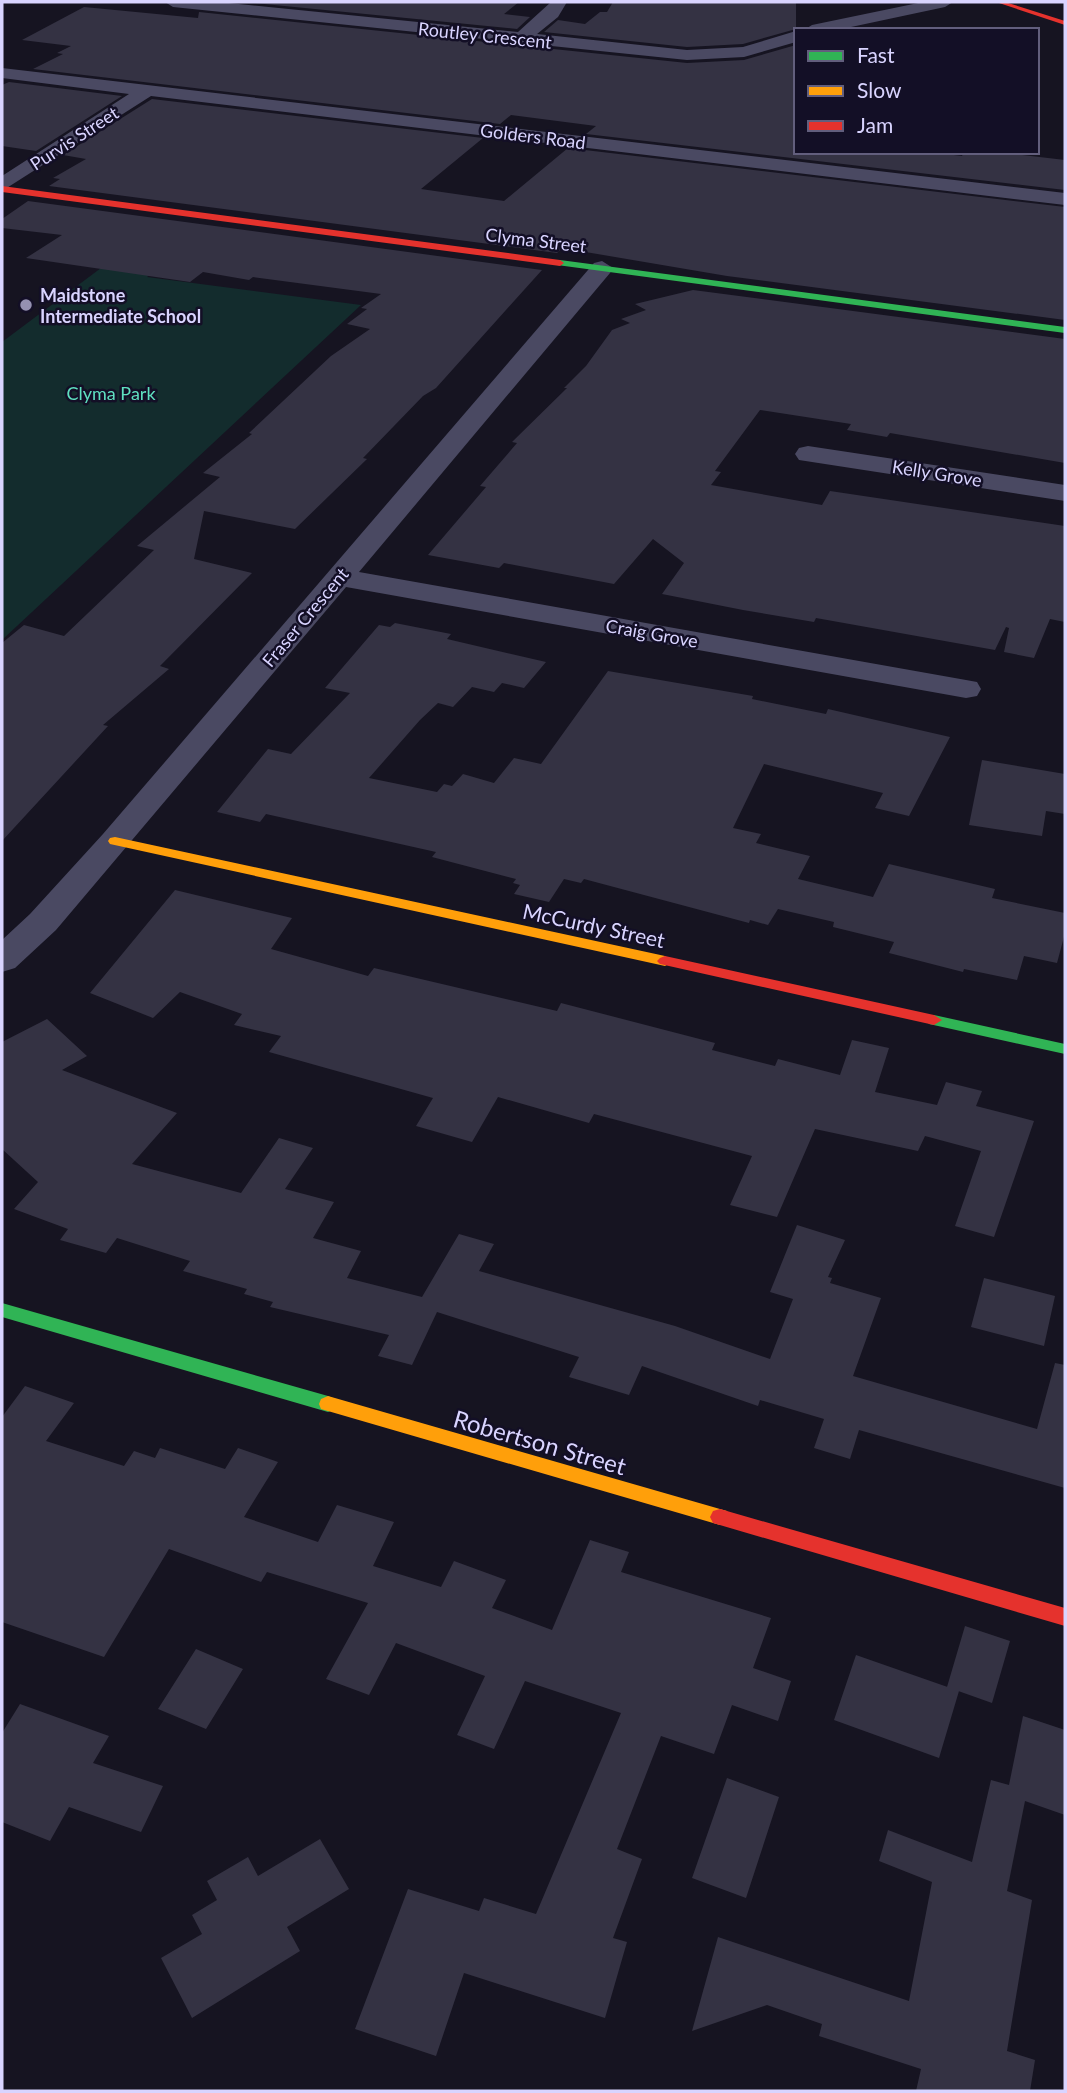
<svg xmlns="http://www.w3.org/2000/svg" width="1067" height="2093" viewBox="0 0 1067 2093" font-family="Lato,sans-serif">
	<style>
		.green { fill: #132c2d }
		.building { fill: #343243 }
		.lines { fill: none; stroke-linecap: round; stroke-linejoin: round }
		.street { fill: #4a4962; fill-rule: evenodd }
		.fast { fill: #30b455; fill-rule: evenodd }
		.slow { fill: #ff9f0a; fill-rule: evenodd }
		.jam { fill: #e5322d; fill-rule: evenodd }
		.poi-dot { fill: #9591b1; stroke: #130f26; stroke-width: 2.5 }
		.labels { text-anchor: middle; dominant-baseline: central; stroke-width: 5; stroke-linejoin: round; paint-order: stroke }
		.far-street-label { font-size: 18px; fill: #d9d4ff; stroke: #130f26 }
		.far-poi-label { font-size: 18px; font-weight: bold; fill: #d9d4ff; stroke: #130f26; text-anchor: start }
		.far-park-label { font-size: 18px; fill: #5fe0c0; stroke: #130f26 }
		.street-label { font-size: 21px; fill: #d9d4ff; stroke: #130f26 }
		.near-street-label { font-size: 24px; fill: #d9d4ff; stroke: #130f26 }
	</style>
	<rect width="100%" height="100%" fill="#161421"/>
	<path class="green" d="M206,227l-59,50 214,28 -359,335v-298l99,-74z"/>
	<path class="building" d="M243,2h276l-15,12 26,3 -13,12z
		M613,2h183v27l-53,15 -56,3 -143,-15 14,-12 27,4 15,-12h7z
		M84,7l114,11 1,-6 488,51 57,-3 52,-15v107h133l33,4 2,-4h33l68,8v30l-479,-56 10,-8 -85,-11 -11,9 -467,-55 30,-15 -6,-1 14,-7 -49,-6z
		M9,82l113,14 -86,55 -34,-5v-61z
		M152,99l331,39 -62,51 83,12 64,-53 497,59v113l-338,-44 -165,-28 -5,5 -508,-67 11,-7 -7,-1 33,-19 -23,-4z
		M28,201l514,69 -106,118 -13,8 -60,62 4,1 -72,70 -91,-18 -10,48 58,14 -92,93 9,3 -66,56 5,1 -106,115v-198l22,-18 40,11 90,-86 -17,-4 83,-69 -17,-4 49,-39 -3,-1 82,-77 39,-27 -23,-5 20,-15 -6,-1 20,-14 -128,-17 -4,3 -46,-8 -13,10 -164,-24 36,-23 -60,-7v-9z
		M693,290l372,49v124l-175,-30 -3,4 -40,-7 4,-6 -91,-14 -45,61 6,1 -10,13 111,20 8,-14 235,35v96l-15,-3 -16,39 -30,-6 5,-24 -3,-1 -11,23 -179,-32 -2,4 -71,-12 -81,-16 22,-31 -31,-24 -39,45 -110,-21 -5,5 -71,-13 58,-68 -6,-1 37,-43 -5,-1 55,-54h-3l22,-22 26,-36 18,-7 -9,-4 25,-9 -11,-6z
		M395,623l56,11 -4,5 99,23 -22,26 -22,-5 -8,9 -22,-5 -19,20 -15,-4 -18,17 -51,58 68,14 7,-8 8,2 11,-12 31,9 20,-25 27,6 67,-93 145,25 -1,3 74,15 2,-5 122,28 -41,79 -34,-8 8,-15 -119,-29 -31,64 28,6 -5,9 54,13 -12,23 75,18 16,-33 106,25 -3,9 73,15v20l-8,30 -33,-7 -7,24 -53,-11 -1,3 -74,-19 5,-11 -61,-15 1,-5 -56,-13 -10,16 -18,-5 -1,3 -165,-44 -3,4 -17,-4 -15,23 -35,-8 6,-9 -7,-2 3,-4 -84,-22 4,-5 -170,-38 -6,8 -43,-10 51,-63 23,5 59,-61 -25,-5 54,-63 11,2z
		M982,760l83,14v40l-19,-3 -4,25 -73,-11z
		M175,890l117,28 -21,31 97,27 6,-8 183,43 4,-8 154,40 -3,7 63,16 3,-7 62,16 12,-35 37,8 -14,44 62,13 9,-23 36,9 -6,15 58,15 -40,116 -39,-11 26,-75 -56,-15 -7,15 -103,-22 -38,88 -47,-12 22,-49 -158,-42 -5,9 -91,-26 -26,45 -56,-16 17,-28 -164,-46 12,-16 -47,-11 8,-11 -62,-22 -27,26 -63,-25z
		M47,1019l40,37 -25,14 115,43 -45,51 109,29 38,-55 34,10 -28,41 49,13 -21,36 48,13 -14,27 75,19 37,-63 35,10 -15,27 196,55 95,33 23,-60 -23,-7 27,-67 48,15 -17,37 4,1 -2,5 51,15 -28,78 184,53 18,-66 10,2v123l-206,-58 -9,29 -36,-11 10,-29 -64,-19 -2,6 -116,-40 -13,29 -60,-18 10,-20 -142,-45 -25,53 -34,-9 11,-21 -119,-28 3,-5 -29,-8 3,-5 -64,-18 7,-10 -73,-23 -11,15 -46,-13 8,-11 -54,-20 24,-27 -36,-33v-107z
		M984,1278l71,18 -11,50 -73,-19z
		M25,1386l49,17 -28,38 78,25 10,-15 21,7 5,-10 65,21 13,-21 40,14 -34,55 74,25 19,-37 57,17 -21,44 68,21 13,-26 52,19 -14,28 60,22 38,-90 39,12 -8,20 150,46 -18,50 38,13 -13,40 -46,-16 -18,49 -53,-18 -44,113 25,10 -29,79 14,4 -22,76 -141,-45 -28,83 -81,-27 53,-140 71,22 5,-13 52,16 85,-201 -96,-32 -31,68 -37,-14 28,-59 -89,-33 -27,52 -43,-16 42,-76 -101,-31 -6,10 -92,-33 -65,108 -102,-35v-205z
		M965,1626l45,15 -18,62 -45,-16z
		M196,1649l47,20 -37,60 -48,-20z
		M856,1655l103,36 -20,67 -105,-38z
		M20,1704l89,32 -16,27 70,23 -22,46 -72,-25 -19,34 -48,-19v-89z
		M1023,1716l42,14v85l-40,-14 -18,90 25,9 -25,151 28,9 -5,31h-114l5,-22 -102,-33 3,-12 -55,-19 -75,26 26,-94 191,64 23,-119 -53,-21 9,-31 84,32 19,-82 18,5z
		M727,1778l52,19 -33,101 -54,-20z
		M320,1839l29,50 -62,38 13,24 -108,67 -31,-60 41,-24 -10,-19 25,-15 -10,-19 41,-24 10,19z"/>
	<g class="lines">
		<path class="street" d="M165,2h54l299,30 33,-30h16l-9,15 -21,17 150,16 56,-3 53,-16v11l-52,15 -57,3 -514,-53z
			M923,2h30l-8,5 -108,23h-33l8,-5z
			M2,68l1063,125v12l-914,-109 -149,95v-15l127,-82 -127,-16z
			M602,261l11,7 -3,5 -251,299 607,108 11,2 4,7 -4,7 -11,2 -620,-111 -290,343 -41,38 -13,4v-32l28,-26 73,-80 491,-571z
			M808,446l257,39v16l-266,-41 -4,-6 4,-6z"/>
		<path class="fast" d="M560,260l505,67v6l-508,-68v-4z
			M934,1015l131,29v10l-136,-30 -3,-4z
			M2,1303l326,93 7,3 2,5 -2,5 -7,3 -326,-95z"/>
		<path class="slow" d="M115,837l550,119 8,5 -8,5 -555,-122 -2,-3 2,-3z
			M328,1396l392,113 7,2 3,6 -3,6 -7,2 -399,-116 -2,-5 2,-5z"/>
		<path class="jam" d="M996,2h9l60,19v4z
			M2,186l558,74 4,3 -4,3 -558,-74z
			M665,956l269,59 8,5 -8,5 -274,-61 -3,-3 3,-3z
			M720,1509l345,99v18l-352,-103 -3,-6 3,-6z"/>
	</g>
	<circle class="poi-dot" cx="26" cy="305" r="7"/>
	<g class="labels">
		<g class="far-street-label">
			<text transform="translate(485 35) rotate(6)">Routley Crescent</text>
			<text transform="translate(533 136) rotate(7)">Golders Road</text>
			<text transform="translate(74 138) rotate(-33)">Purvis Street</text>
			<text transform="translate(536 240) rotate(7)">Clyma Street</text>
			<text transform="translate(937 473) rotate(9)">Kelly Grove</text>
			<text transform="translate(305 617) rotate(-50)">Fraser Crescent</text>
			<text transform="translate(652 633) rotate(10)">Craig Grove</text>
		</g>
		<g class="far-poi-label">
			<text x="40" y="295">Maidstone<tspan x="40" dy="21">Intermediate School</tspan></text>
		</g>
		<g class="far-park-label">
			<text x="111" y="393">Clyma Park</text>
		</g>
		<g class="street-label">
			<text transform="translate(594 925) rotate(12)">McCurdy Street</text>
		</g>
		<g class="near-street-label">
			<text transform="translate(540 1442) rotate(16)">Robertson Street</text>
		</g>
	</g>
	<rect width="1067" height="2093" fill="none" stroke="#d9d4ff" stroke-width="7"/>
	<rect x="794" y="28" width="245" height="126" fill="#130f26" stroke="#625e7d" stroke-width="2"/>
	<rect x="808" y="51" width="35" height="10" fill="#30b455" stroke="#625e7d" stroke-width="2"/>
	<text x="857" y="63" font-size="21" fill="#d9d4ff">Fast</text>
	<rect x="808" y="86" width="35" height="10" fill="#ff9f0a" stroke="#625e7d" stroke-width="2"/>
	<text x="857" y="98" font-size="21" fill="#d9d4ff">Slow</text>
	<rect x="808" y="121" width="35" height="10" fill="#e5322d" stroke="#625e7d" stroke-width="2"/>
	<text x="857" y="133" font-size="21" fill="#d9d4ff">Jam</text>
</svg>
